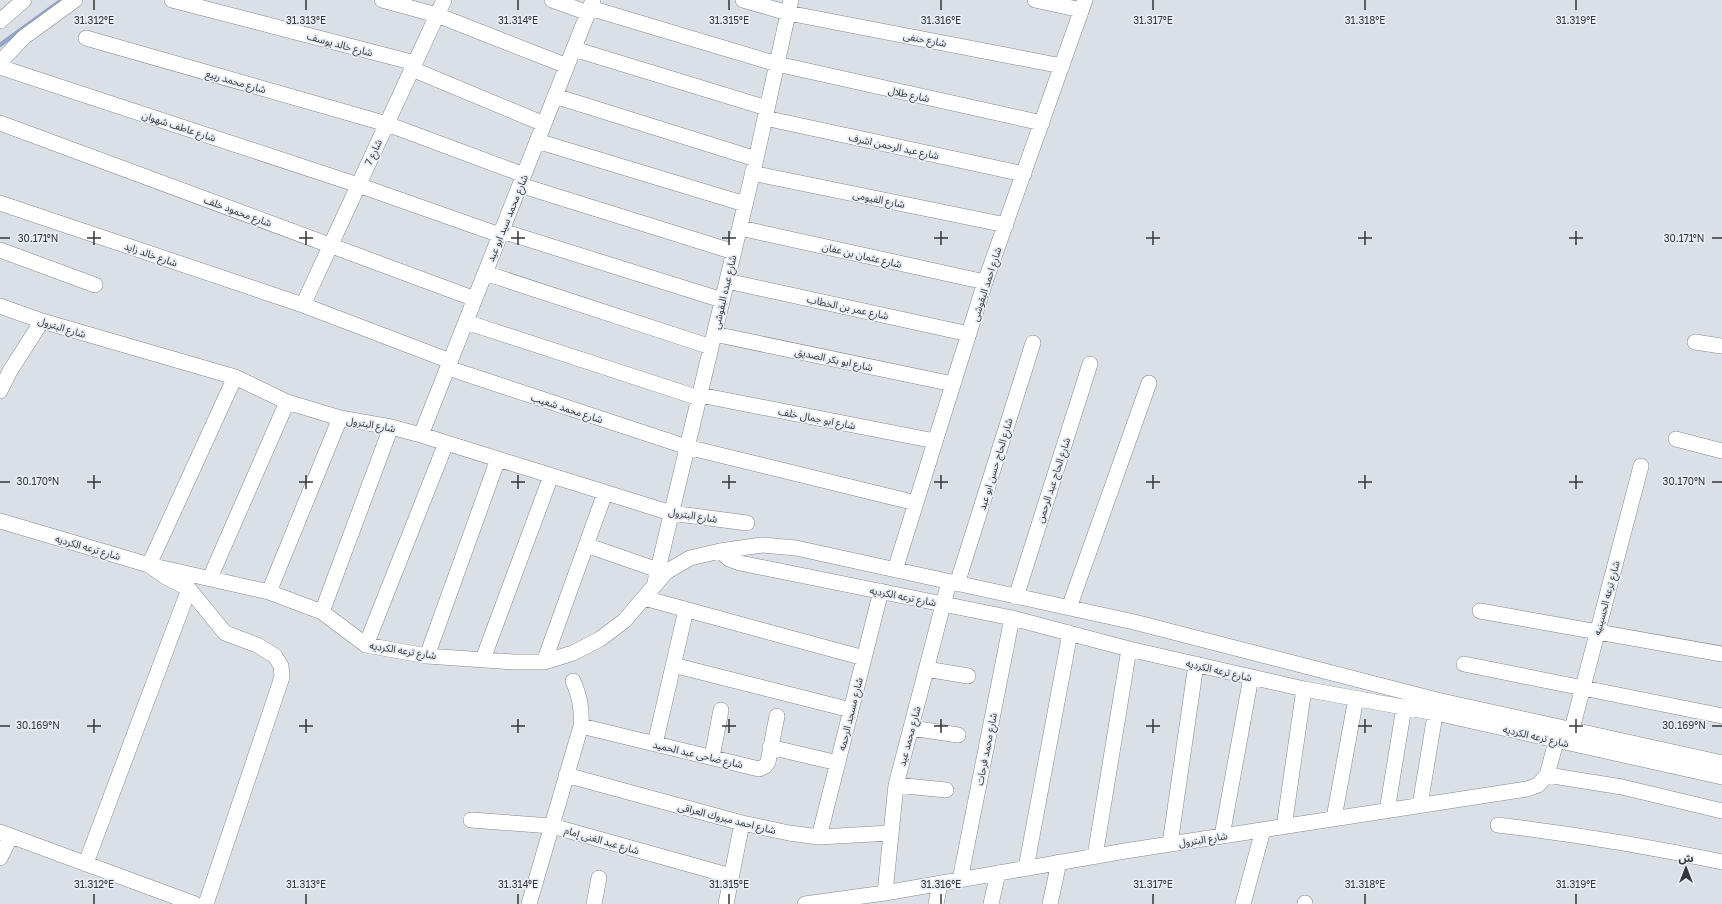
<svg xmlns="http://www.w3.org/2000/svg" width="1722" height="904" viewBox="0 0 1722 904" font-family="'Golos Text','Noto Sans Arabic',sans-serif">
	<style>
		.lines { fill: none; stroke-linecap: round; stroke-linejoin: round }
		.stream { stroke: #91a6c6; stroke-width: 4.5 }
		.minor-casing { stroke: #83888e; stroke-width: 16 }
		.minor { stroke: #fff; stroke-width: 15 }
		.ticks { fill: none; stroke: #343639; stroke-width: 1.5 }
		.labels { text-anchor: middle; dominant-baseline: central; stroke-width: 3.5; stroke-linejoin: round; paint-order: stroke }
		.street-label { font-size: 10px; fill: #343639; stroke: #e8edf3 }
		.ticks-label { font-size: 10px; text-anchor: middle; fill: #343639; stroke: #e8edf3; stroke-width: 3.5; stroke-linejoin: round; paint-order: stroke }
	</style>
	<rect width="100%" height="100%" fill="#dbe0e6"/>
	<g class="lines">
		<path class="stream" d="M0,45l62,-45"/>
		<defs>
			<path id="minor" d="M172,0l243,63
				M382,0l55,15 130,51
				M552,0l36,13
				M743,0l45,13 274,53
				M1035,0l46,10
				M590,8l187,56 265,59
				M0,21l24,-21
				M86,38l301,86 137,51
				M574,49l193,59
				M0,62l24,-25 51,-37
				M0,67l358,118 142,50
				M412,69l132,55
				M555,96l201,63
				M765,118l259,56
				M0,123l475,176
				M537,141l208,63
				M752,173l254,52
				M520,185l214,67
				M0,203l303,102 147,56
				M740,228l245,54
				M502,231l220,69
				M0,250l95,35
				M485,273l226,74
				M727,281l242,53
				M303,305l141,-305
				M0,306l42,15 193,56 52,25 53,16 51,9 30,8 250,78 76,10
				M466,322l233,76
				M714,334l239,50
				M1695,342l27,4
				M448,368l239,79 229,56
				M0,391l10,-20 32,-50
				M700,395l235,46
				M421,435l172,-435
				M1676,439l46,12
				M0,521l149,44 120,27 53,20 44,33 61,11 87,6h30l29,-9 27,-14 24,-18 42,-49 24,-14 30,-7 42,-6 34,3 338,74 303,78 285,63
				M586,545l72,25
				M720,551l9,8 11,4 272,55 117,31 175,40 132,24 286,64
				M895,570l90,-288 100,-282
				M210,578l77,-176
				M655,582l101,-423 35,-159
				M957,584l76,-241
				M269,592l71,-174
				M1016,597l74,-233
				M644,598l220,60
				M1069,608l80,-225
				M1480,611l242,43
				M322,612l69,-185
				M366,645l80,-202
				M427,656l71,-197
				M483,659l68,-183
				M544,662l61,-169
				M1464,664l258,52
				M673,665l178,45
				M926,669l42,7
				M581,726l178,43 6,-3 3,-4 9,-46
				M911,728l47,7
				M1572,729l69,-263
				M655,744l31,-134
				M770,747l68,16
				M712,757l9,-47
				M566,775l176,48 47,10 30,4 72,-4
				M1547,775l75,12 100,24
				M896,785l50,5
				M1420,805l17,-102
				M1387,811l17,-104
				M1334,818l22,-120
				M471,820l81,6 179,50
				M1498,825c75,9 149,21 224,37
				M1284,827l20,-138
				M0,832l195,72
				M1222,836l29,-159
				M819,837l62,-246
				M1170,844l26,-180
				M1095,856l34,-207
				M0,858l11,-22
				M86,863l103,-274
				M1026,868l44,-235
				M960,880l52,-262
				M885,893l11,-108 53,-203
				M206,904l76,-227 -1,-11 -6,-10 -18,-11 -32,-12 -36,-44 -23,-12 -17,-12 86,-188
				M529,904l52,-178c1,-17 -1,-29 -8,-45
				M594,904l5,-26
				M726,904l16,-81
				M805,904l80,-11 240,-42 402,-62 11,-4 9,-10 12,-44
				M936,904l4,-21
				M991,904l7,-31
				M1050,904l9,-42
				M1243,904l20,-74
				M1305,904v-1"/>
		</defs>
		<use href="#minor" class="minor-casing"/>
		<use href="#minor" class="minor"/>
	</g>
	<path class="ticks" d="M94,0v10M306,0v10M518,0v10M729,0v10M941,0v10M1153,0v10M1365,0v10M1576,0v10M94,231v14M306,231v14M518,231v14M729,231v14M941,231v14M1153,231v14M1365,231v14M1576,231v14M0,238h10M87,238h14M299,238h14M511,238h14M722,238h14M934,238h14M1146,238h14M1358,238h14M1569,238h14M1712,238h10M94,475v14M306,475v14M518,475v14M729,475v14M941,475v14M1153,475v14M1365,475v14M1576,475v14M0,482h10M87,482h14M299,482h14M511,482h14M722,482h14M934,482h14M1146,482h14M1358,482h14M1569,482h14M1712,482h10M94,719v14M306,719v14M518,719v14M729,719v14M941,719v14M1153,719v14M1365,719v14M1576,719v14M0,726h10M87,726h14M299,726h14M511,726h14M722,726h14M934,726h14M1146,726h14M1358,726h14M1569,726h14M1712,726h10M94,894v10M306,894v10M518,894v10M729,894v10M941,894v10M1153,894v10M1365,894v10M1576,894v10"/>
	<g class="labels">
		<g class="street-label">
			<text transform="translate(925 39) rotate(11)">شارع حنفى</text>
			<text transform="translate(340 44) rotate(15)">شارع خالد يوسف</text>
			<text transform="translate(236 81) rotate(16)">شارع محمد ربيع</text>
			<text transform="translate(909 94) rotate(12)">شارع طلال</text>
			<text transform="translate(179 126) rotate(18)">شارع عاطف شهوان</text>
			<text transform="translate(894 146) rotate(12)">شارع عبد الرحمن اشرف</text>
			<text transform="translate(373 152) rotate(-65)">شارع 7</text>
			<text transform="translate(879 199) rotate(11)">شارع الفيومى</text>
			<text transform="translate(238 211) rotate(20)">شارع محمود خلف</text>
			<text transform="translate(507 218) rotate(-68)">شارع محمد سيد ابو عيد</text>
			<text transform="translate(151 254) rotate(19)">شارع خالد زايد</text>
			<text transform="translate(862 255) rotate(13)">شارع عثمان بن عفان</text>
			<text transform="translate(986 284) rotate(-72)">شارع احمد البقوشى</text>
			<text transform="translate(724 292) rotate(-77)">شارع عبده البقوشى</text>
			<text transform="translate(848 307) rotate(12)">شارع عمر بن الخطاب</text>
			<text transform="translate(62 327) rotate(17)">شارع البترول</text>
			<text transform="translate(834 359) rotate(12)">شارع ابو بكر الصديق</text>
			<text transform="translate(567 408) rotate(18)">شارع محمد شعيب</text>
			<text transform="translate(817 418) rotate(11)">شارع ابو جمال خلف</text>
			<text transform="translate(371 424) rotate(10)">شارع البترول</text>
			<text transform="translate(995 464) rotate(-73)">شارع الحاج حسن ابو عبد</text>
			<text transform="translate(1053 480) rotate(-72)">شارع الحاج عبد الرحمن</text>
			<text transform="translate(693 515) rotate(9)">شارع البترول</text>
			<text transform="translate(88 547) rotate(16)">شارع ترعه الكرديه</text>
			<text transform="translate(903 596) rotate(11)">شارع ترعه الكرديه</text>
			<text transform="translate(1606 598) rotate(-75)">شارع ترعه الحسينيه</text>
			<text transform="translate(403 650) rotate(9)">شارع ترعه الكرديه</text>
			<text transform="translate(1219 670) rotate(13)">شارع ترعه الكرديه</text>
			<text transform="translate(850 714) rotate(-76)">شارع مسجد الرحمه</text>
			<text transform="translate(909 736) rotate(-75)">شارع محمد عيد</text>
			<text transform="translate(1536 736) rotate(13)">شارع ترعه الكرديه</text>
			<text transform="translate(986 749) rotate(-79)">شارع محمد فرحات</text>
			<text transform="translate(698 754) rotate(13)">شارع ضاحى عبد الحميد</text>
			<text transform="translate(727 818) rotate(14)">شارع احمد مبروك العراقى</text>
			<text transform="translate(1203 839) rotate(-9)">شارع البترول</text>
			<text transform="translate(602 840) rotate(16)">شارع عبد الغنى إمام</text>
		</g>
	</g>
	<g class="ticks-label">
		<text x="94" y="24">31.312°E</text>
		<text x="306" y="24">31.313°E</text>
		<text x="518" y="24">31.314°E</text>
		<text x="729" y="24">31.315°E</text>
		<text x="941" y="24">31.316°E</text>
		<text x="1153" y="24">31.317°E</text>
		<text x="1365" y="24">31.318°E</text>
		<text x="1576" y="24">31.319°E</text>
		<text x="38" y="242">30.171°N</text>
		<text x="1684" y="242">30.171°N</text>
		<text x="38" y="485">30.170°N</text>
		<text x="1684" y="485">30.170°N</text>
		<text x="38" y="729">30.169°N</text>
		<text x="1684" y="729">30.169°N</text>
		<text x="94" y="888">31.312°E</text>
		<text x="306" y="888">31.313°E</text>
		<text x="518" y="888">31.314°E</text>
		<text x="729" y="888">31.315°E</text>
		<text x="941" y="888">31.316°E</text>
		<text x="1153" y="888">31.317°E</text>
		<text x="1365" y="888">31.318°E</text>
		<text x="1576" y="888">31.319°E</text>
	</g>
	<g transform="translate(1686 868)" stroke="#e8edf3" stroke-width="3" paint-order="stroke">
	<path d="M0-3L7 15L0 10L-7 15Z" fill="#343639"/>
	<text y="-6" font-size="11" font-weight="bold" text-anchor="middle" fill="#343639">ش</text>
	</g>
</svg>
